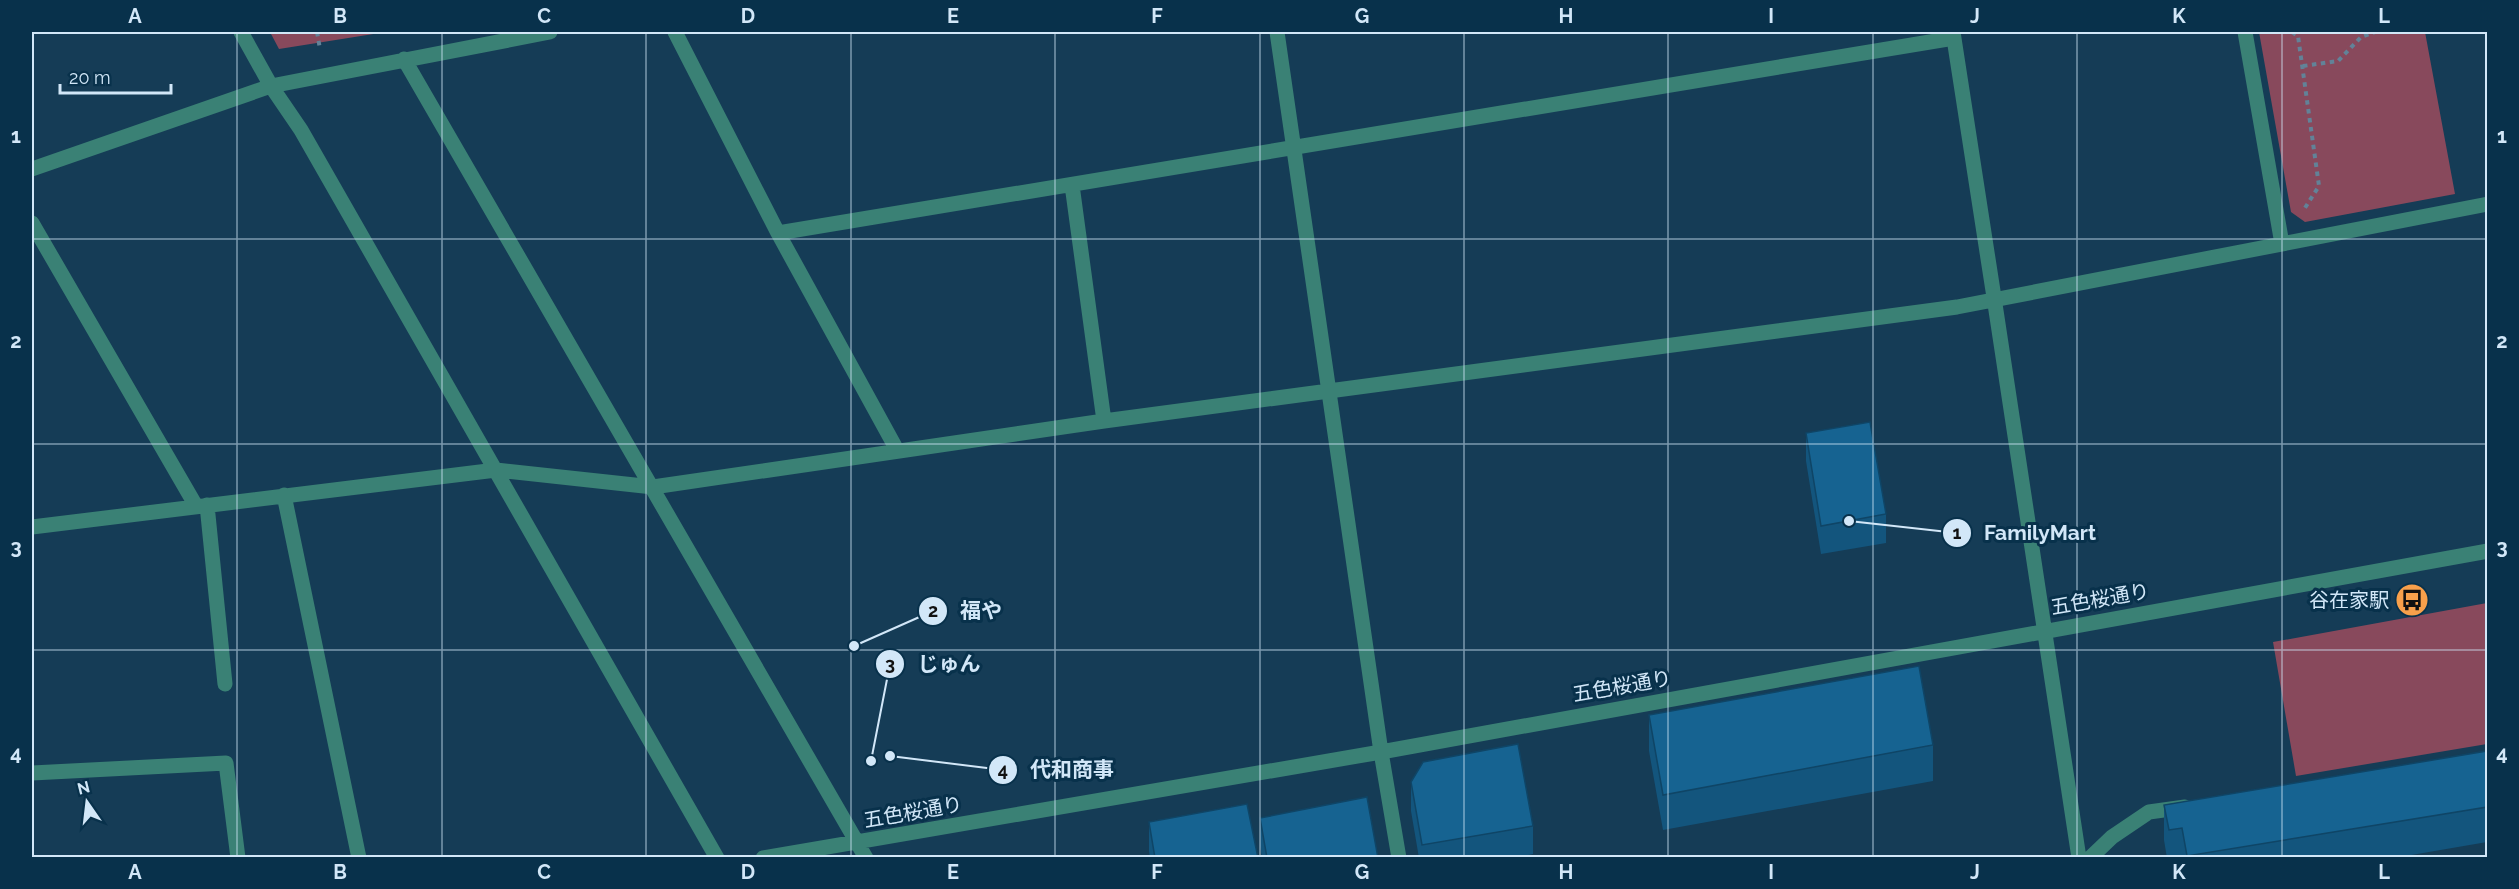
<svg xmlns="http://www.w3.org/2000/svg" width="2519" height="889" viewBox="0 0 2519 889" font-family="Raleway,'Noto Sans JP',sans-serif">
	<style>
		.green { fill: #88495c }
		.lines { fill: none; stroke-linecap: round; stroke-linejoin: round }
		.path { stroke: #628298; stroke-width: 4; stroke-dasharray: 4.5 4.5; stroke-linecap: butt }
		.minor { stroke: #3a8175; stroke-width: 15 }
		.wall { fill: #13557d }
		.building { fill: #166391; stroke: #0f4566; stroke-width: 1.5 }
		.grid { fill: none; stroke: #d2e7f8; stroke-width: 1.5; stroke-opacity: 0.55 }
		.labels { text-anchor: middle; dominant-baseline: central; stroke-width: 6; stroke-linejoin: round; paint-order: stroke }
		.street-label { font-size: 20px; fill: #d2e7f8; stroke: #08314b }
		.poi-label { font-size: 20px; fill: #d2e7f8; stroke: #08314b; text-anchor: end }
		.leader { fill: none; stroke: #d2e7f8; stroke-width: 2 }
		.callout-dot { fill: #d2e7f8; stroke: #08314b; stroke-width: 2 }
		.mark-label { font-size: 18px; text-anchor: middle; font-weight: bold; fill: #111 }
		.callout-label { font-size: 21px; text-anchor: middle; font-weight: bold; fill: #d2e7f8; stroke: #08314b; stroke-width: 6; stroke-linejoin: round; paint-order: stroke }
		.neatline { fill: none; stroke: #d2e7f8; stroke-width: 2 }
		.grid-label { font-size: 20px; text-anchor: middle; font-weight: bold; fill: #d2e7f8 }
	</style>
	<rect width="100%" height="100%" fill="#153c56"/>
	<path class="green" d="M270,32h116l-107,17z
		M2259,32h166l30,162 -150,28 -14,-10z
		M2487,603v141l-191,32 -23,-134z"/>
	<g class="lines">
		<path class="path" d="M317,32l3,17
			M2292,32l6,4 21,150 -16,25
			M2303,66l35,-5 23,-24 14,-5"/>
		<path class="minor" d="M241,32l30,54 30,44 416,728
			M675,32l103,201 119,217
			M1277,32l104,720 18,106
			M1953,32c44,275 82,550 126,826
			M2245,32l37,212
			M404,59l462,799
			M32,169l239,-83 279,-54
			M1072,185l32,236
			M32,223l164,283
			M778,233l1176,-195
			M284,495l75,363
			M207,505l18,179
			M32,527l464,-57 157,17 451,-66 853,-114 531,-103
			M32,773l194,-10 12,95
			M763,858l618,-106 1107,-201
			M2090,858l22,-21 37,-25 36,-5"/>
	</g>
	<path class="wall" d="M1806,433l80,81v29l-65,11 -15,-93z
		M1649,715l284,30v36l-270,49 -14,-79z
		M2487,751v91l-93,16h-227l-3,-18v-35z
		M1411,782l122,44v28l-17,4h-97l-8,-47z
		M1260,818l118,40h-116l-2,-12z
		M1149,822l109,36h-108l-1,-7z"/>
	<path class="building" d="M1870,422l16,92 -65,12 -15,-93z
		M1919,666l14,79 -270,50 -14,-80z
		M1518,744l15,82 -111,19 -11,-63 12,-20z
		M2487,751v56l-300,49 -5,-28 -13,2 -5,-25z
		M1367,797l11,61h-111l-7,-40z
		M1247,804l11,54h-103l-6,-36z"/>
	<path class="grid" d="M237,32v826M442,32v826M646,32v826M851,32v826M1055,32v826M1260,32v826M1464,32v826M1668,32v826M1873,32v826M2077,32v826M2282,32v826M32,239h2456M32,444h2456M32,650h2456"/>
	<defs>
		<symbol id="bus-disc" viewBox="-11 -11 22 22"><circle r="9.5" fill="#f8a04b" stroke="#08314b"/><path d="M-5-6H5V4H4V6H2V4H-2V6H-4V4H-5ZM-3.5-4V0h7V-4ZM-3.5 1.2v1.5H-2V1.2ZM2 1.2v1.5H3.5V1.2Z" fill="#111"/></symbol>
	</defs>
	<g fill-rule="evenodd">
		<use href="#bus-disc" x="2393" y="581" width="38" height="38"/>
	</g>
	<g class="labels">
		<g class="street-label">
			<text transform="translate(2100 599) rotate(-10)">五色桜通り</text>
			<text transform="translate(1622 686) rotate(-10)">五色桜通り</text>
			<text transform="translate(913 812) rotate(-10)">五色桜通り</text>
		</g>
		<g class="poi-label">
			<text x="2389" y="600">谷在家駅</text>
		</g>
	</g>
	<path class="leader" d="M1849 521L1957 533M854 646L933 611M871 761L890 664M890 756L1003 770"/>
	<g class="callout-dot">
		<circle cx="1849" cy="521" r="6"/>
		<circle cx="854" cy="646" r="6"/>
		<circle cx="871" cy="761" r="6"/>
		<circle cx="890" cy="756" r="6"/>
		<circle cx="1957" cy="533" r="15"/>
		<circle cx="933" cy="611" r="15"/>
		<circle cx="890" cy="664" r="15"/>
		<circle cx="1003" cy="770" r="15"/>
	</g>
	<g class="mark-label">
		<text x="1957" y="539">1</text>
		<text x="933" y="617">2</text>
		<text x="890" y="670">3</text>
		<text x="1003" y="776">4</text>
	</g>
	<g class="callout-label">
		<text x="2040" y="540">FamilyMart</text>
		<text x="981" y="618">福や</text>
		<text x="949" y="671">じゅん</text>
		<text x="1072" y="777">代和商事</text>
	</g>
	<rect width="2519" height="889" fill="none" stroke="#08314b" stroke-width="66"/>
	<g transform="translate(87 802) rotate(346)" stroke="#08314b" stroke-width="4.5" paint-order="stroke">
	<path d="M0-4.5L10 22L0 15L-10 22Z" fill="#d2e7f8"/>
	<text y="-9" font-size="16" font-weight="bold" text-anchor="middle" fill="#d2e7f8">N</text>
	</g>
	<path d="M60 84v9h111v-9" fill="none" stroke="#d2e7f8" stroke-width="3"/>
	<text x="69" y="84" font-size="18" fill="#d2e7f8" stroke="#08314b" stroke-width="4.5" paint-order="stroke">20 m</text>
	<rect x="33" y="33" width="2453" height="823" class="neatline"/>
	<g class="grid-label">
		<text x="135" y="23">A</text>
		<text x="340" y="23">B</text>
		<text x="544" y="23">C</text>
		<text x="748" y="23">D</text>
		<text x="953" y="23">E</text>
		<text x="1157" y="23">F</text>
		<text x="1362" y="23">G</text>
		<text x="1566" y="23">H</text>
		<text x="1771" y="23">I</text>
		<text x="1975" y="23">J</text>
		<text x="2179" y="23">K</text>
		<text x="2384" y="23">L</text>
		<text x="16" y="143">1</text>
		<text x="2502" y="143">1</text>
		<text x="16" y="348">2</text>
		<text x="2502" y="348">2</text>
		<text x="16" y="554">3</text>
		<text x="2502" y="554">3</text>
		<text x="16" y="760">4</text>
		<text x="2502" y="760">4</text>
		<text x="135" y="879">A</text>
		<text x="340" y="879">B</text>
		<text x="544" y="879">C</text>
		<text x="748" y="879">D</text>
		<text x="953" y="879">E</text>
		<text x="1157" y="879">F</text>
		<text x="1362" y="879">G</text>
		<text x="1566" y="879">H</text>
		<text x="1771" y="879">I</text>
		<text x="1975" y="879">J</text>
		<text x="2179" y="879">K</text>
		<text x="2384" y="879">L</text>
	</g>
</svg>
